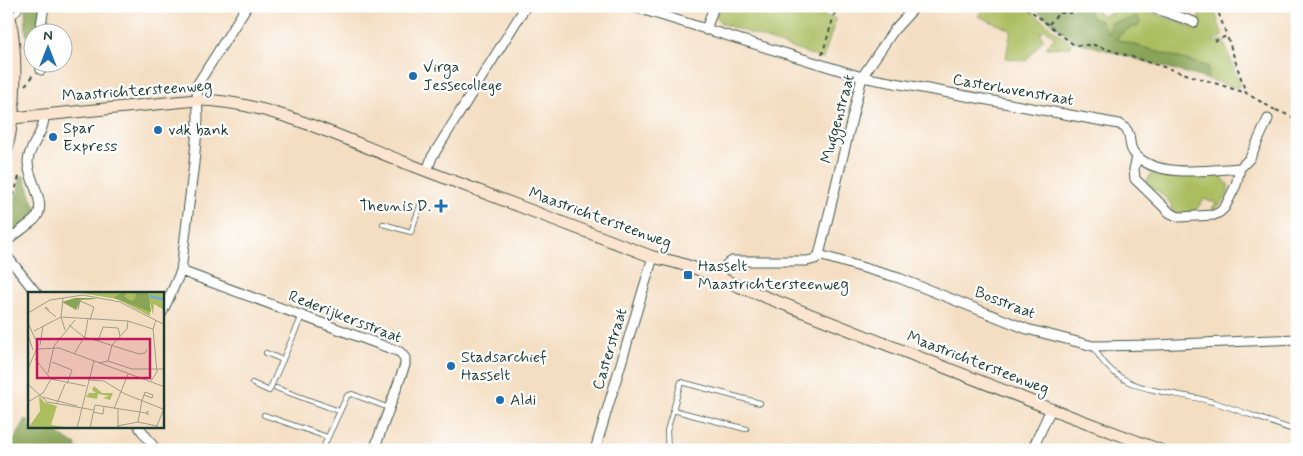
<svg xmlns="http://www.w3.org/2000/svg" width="1303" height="456" viewBox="0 0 1303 456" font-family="Mynerve,sans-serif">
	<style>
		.green { fill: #acbd60; stroke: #667d4a }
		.forest { fill: #89a456; stroke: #547045 }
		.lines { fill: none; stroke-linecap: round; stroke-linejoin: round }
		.lane-casing { stroke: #3f5549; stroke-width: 6 }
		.street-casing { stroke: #3f5549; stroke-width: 11 }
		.secondary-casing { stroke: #3f5549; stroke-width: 13 }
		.path { stroke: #3f5549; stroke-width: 2; stroke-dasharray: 4 4; stroke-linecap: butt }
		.lane { stroke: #fff; stroke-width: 4.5 }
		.street { stroke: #fff; stroke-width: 9 }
		.secondary { stroke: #fce5d0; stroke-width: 11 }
		.poi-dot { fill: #1f6fb2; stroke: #fff; stroke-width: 2 }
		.labels { text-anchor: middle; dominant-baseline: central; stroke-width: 4.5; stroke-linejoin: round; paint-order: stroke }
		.poi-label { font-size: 16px; fill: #1f3d34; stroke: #fff; text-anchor: start }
		.street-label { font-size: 16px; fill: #1f3d34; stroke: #fff }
		.inset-river { fill: none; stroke: #6bacdf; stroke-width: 2.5 }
		.inset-road { fill: none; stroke: #9f9e89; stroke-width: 1 }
		.view { fill: #c2185b; fill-opacity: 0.15; stroke: #c2185b; stroke-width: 2.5 }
		.inset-edge { fill: none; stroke: #1f3d34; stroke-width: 2.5 }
	</style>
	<rect width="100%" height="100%" fill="#fff"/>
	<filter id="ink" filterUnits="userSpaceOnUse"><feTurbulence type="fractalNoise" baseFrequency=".02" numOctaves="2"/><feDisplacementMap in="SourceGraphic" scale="10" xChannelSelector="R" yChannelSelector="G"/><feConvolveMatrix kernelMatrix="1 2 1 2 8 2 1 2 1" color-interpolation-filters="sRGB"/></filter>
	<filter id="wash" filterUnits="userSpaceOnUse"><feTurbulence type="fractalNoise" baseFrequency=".0096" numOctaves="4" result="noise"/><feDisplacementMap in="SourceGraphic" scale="20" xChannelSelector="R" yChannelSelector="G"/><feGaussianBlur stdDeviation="1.12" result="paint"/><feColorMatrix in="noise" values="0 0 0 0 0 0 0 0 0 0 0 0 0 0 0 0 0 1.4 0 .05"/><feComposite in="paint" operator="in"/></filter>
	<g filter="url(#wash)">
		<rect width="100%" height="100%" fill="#f4dec2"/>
		<path class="green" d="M719,6h103l-2,8 16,5 -13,40 -102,-36 -5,-6z
			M990,6h34l47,37v4l-25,1 9,-11 -11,-8 -4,5 4,4 -18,23 -20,-3 5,-28 -33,-14 6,-8 2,2z
			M1082,6h11l8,10 11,-3 4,-7h19l59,22 10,-22h9l10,30 -10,4 1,2 9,-2 17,44 -3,4 -30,-9 2,-12 -95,-28 12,-9 12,-4 -9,-7 -19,4 -1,12 -16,-16 -5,-9z
			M1147,166l20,8 53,1 8,9c2,11 -5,20 -15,26l-1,-2 5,-6h-6l-7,-3 -11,15 -12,1 -11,-6 2,-4 -16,-16 -3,3 -8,-8 6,-10 -6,-6z"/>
		<path class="forest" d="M25,6h17l-6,26h-4v7l-6,-4z
			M1031,6h34l7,3c11,-6 16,0 21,10l7,1 9,14 1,-11 19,-4 4,-3 5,1 2,5 -2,4 -12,4 -11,9 94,28 -2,12 -133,-38z
			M21,176h3l11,30v7l-23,22 -6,-2v-19l12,-23z
			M26,419l3,2v6h31l-4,6 20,12 -1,2 5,3h-72z"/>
	</g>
	<g filter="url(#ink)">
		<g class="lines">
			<defs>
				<path id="lane" d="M13,17l6,-7v-4
					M383,224l28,8 10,-29
					M1094,347c24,49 74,42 119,55 28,9 56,20 84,29
					M266,353l17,7
					M252,383l17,8 33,-75
					M276,388l63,23
					M673,410l73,19
					M264,415l63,22
					M322,450l25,-54 5,-2 37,14
					M668,450l-1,-19 14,-49 79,21"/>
				<path id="street" d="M631,6l231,71 257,47c16,8 7,19 15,29 21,26 76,17 106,15l10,-10 18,-39
					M1148,6l46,16
					M706,30l8,-24
					M40,32l4,-26
					M40,62l1,8
					M1137,157l-3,12 1,10 35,34 9,4 35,-2 6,-3 5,-5 11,-22 4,-17
					M427,171l5,-14 94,-151
					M6,242c9,-8 19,-14 28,-22 16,-15 -7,-41 -6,-59 1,-16 17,-28 16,-46
					M6,255l31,39
					M819,255l80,23 128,51 66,17 62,-1 142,-6
					M819,255l43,-178 32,-47 22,-24
					M181,271l219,81 5,6v7l-31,85
					M719,277l7,-12 6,-4h75l8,-2 4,-4
					M162,313l19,-42 13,-108 4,-44 -1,-34 50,-79
					M139,427l17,23
					M595,450l58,-193
					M1032,450l19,-41"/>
				<path id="secondary" d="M13,118l184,-18c69,0 150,40 214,65 81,31 161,61 242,92 31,6 59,16 87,30l311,122 109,41
					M6,153c11,-46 12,-101 2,-147"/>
			</defs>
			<use href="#lane" class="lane-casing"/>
			<use href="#street" class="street-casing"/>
			<use href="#secondary" class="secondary-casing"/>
			<path class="path" d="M1216,6l11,30
				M1026,7l48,38h20l152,48
				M1049,24l10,-11h13l23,-7
				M1214,41l13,-5 19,57 29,17
				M822,55l15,-49
				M25,85l6,-6 1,-4
				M1276,110l21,9
				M6,183l6,-22
				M6,210l7,-12 7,-25"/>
			<use href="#lane" class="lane"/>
			<use href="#street" class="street"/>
			<use href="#secondary" class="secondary"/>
		</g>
	</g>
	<g class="poi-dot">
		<circle cx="413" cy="76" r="5"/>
		<circle cx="158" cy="130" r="5"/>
		<circle cx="53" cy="137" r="5"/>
		<path d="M438.5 198.5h5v5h5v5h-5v5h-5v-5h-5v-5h5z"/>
		<rect x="683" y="270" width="10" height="10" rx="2.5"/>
		<circle cx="451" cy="366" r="5"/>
		<circle cx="500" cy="400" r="5"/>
	</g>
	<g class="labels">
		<g class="poi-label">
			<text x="423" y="67">Virga<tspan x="423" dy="18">Jessecollege</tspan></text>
			<text x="63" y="128">Spar<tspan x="63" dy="18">Express</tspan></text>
			<text x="168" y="130">vdk bank</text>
			<text x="431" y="206" text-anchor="end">Theunis D.</text>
			<text x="698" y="266">Hasselt<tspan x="698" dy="18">Maastrichtersteenweg</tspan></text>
			<text x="461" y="357">Stadsarchief<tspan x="461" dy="18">Hasselt</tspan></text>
			<text x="510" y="400">Aldi</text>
		</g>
		<g class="street-label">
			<text transform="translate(1013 90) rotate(10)">Casterhovenstraat</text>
			<text transform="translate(137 91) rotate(-4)">Maastrichtersteenweg</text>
			<text transform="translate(838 119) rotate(-75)">Muggenstraat</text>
			<text transform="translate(600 218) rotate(20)">Maastrichtersteenweg</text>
			<text transform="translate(1005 303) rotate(21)">Bosstraat</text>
			<text transform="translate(345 317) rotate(21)">Rederijkersstraat</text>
			<text transform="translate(610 349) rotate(-73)">Casterstraat</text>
			<text transform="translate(978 363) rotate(21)">Maastrichtersteenweg</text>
		</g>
	</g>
	<g transform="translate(28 292)">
		<rect width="136" height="136" fill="#f4dec2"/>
		<path d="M120,0l1,4v-4h15v18l-10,-6 -1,11 -3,-12v13l-33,-17 -36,-6zM66,94l8,7h11l-3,7 -7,-2 6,-2 -11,-2 -1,5 -11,-2 3,-4h7l-4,-3zM11,104l5,6 13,4 -6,19 22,3h-45l12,-17z" fill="#acbd60"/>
		<path d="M94,0h4l-1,5 6,4 4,-2 1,-7h12l3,20 -37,-14zM47,6h17l5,1 -16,1 -5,10 -14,-8z" fill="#89a456"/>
		<path class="inset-river" d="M122,4l15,4"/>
		<path class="inset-road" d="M35,6l-2,19 4,13M21,18l-3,-3 -1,1 11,9M50,18l2,-9 14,6 -4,13M0,21l22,-13 33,-5 37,7 45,23M0,31l10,22 -10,24M41,33l15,12 14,4 41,13 6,-1 2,-4M6,39l27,-14 67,4 25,8M0,43l5,15M70,49l5,-14 15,1 2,8M12,53l3,-19M10,57l21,-1 106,39M46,62l11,-18 3,-17M7,67l16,20 35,7M80,69l4,-16 15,-16 1,-8M24,70l20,8 -5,14M71,71l9,-2 24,8h33M20,81l6,-27 21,-26M60,88l16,1 21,13 38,15M123,89l6,-9 -4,-43 3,-9M0,92l19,18 47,8M14,105l35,9M0,110l15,-9 8,-14M29,111l8,-19M86,117l14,-35M65,120l10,2 1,-7M110,130l4,-22 2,-5 1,-3 8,3 -1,3 -8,-3M89,134l21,-4 19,4M49,136l17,-67M62,136l5,-23 51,8 2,-2v4l-2,-2M90,136v-19M128,136l9,-22"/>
		<path class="view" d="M9,47h113v39h-113z"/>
		<rect width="136" height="136" class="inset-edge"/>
	</g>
	<rect width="1303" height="456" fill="none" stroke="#fff" stroke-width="25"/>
	<g transform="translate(48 48)"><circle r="24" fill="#ffffff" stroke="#a5b1ae"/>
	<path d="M0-4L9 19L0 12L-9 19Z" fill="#1f6fb2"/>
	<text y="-8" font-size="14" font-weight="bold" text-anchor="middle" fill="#1f3d34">N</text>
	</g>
</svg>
